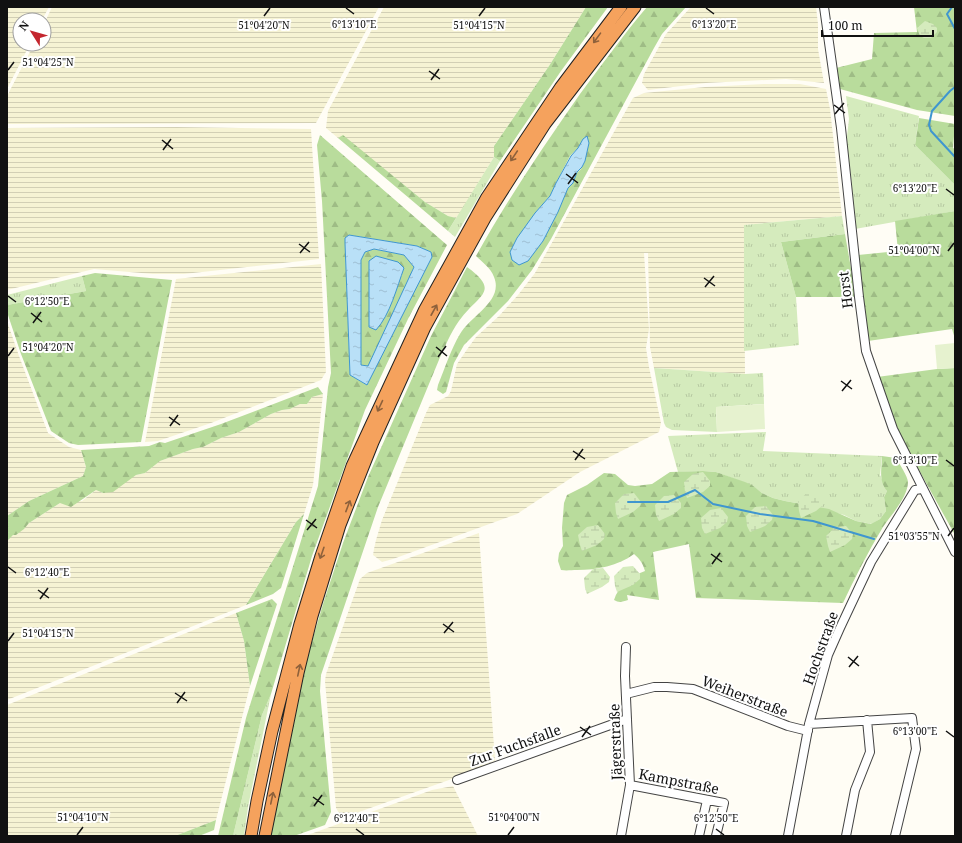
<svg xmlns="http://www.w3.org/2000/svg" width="962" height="843" viewBox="0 0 962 843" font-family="'Noto Serif',serif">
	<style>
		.farmland { fill: url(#farmland-rules) }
		.grass { fill: url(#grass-tufts) }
		.forest { fill: url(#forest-firs); fill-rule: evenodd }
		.wetland { fill: url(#wetland-marsh) }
		.pitch { fill: #e6f2cf }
		.water { fill: url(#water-ripples); stroke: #3f96cf; fill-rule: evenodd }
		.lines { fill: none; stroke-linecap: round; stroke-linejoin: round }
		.stream { stroke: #3f96cf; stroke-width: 2 }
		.minor-casing { stroke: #444; stroke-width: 10 }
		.highway-casing { stroke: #222; stroke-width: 13 }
		.minor { stroke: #fff; stroke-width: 8 }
		.highway { stroke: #f5a25d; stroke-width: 11 }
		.oneway { stroke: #8e613b }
		.ticks { fill: none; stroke: #111; stroke-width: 1.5 }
		.labels { text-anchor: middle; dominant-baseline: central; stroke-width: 4; stroke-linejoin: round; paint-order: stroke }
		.street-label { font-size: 14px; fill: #111; stroke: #fff }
		.ticks-label { font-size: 10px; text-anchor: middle; fill: #111; stroke: #fff; stroke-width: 4; stroke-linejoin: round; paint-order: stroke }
	</style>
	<defs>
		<pattern id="farmland-rules" width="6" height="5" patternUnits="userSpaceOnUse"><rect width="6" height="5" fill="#f6f3d4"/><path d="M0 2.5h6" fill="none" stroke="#d2cfb5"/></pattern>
		<pattern id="grass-tufts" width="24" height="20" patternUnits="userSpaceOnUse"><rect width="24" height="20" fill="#d5ebbd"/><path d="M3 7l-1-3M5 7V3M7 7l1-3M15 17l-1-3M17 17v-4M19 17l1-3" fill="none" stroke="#b6c8a1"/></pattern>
		<pattern id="forest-firs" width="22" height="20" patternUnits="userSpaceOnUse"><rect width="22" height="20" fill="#b9dc9c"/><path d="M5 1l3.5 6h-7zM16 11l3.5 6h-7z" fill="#9ebc85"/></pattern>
		<pattern id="wetland-marsh" width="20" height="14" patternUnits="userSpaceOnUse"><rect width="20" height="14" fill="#d5ebbd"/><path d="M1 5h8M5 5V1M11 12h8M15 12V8" fill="none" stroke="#b6c8a1"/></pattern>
		<pattern id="water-ripples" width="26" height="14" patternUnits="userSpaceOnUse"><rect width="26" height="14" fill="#b9e0f7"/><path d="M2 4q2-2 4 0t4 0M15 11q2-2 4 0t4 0" fill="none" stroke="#9ebfd3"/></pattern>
	</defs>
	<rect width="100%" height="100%" fill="#fffdf5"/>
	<path class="farmland" d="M7,7h42l-7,13h-22v24h10l-23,45z
		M52,7h327l-63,116 -309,1v-28l27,-52h10v-20z
		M384,7h202l-37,59 -55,80v11l-34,56 -4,5 -8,-2 -23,-14 -82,-66 -5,2 -12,-10 2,-17z
		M691,7h125l2,17v25l6,34 -38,-4 -80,4 -58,7 -6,-7 2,-9 22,-40z
		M764,84h36l26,5 4,20 12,107 -98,9 1,149 -91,-6 -4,-21 -2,-94h-4l5,76 -3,19 3,19 12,56 -2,9 -79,40 -63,42 -124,45 -11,3 -5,-4 -4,-3 1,-6 2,-9 6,-20 44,-107 4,-8 18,-9 3,-5 6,-27 11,-16 8,-11 23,-21 19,-21 17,-22 98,-175 11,-5 61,-6z
		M177,127l134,2 8,130 -135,15h-31l-59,-5 -87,21v-162z
		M321,264l5,108 -5,8 -110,43 -53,18 -13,1 31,-163z
		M7,321l12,35 29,77 21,14 12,3 5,17 -3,9 -54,25 -22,15z
		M323,394l-10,91 -9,29 -8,8 -50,83 -239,95v-159l2,-3 4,-3h3l13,-12 31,-20 22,-2 14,-11 7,3 33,-18 9,-2 15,-12 33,-12 10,-2 18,-9 18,-6 32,-18 11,-4 8,-1 10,-5h7l5,-7z
		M479,533l16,228 -46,19 -104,37 -6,-4 -3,-5 -11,-127 1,-7 34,-95 7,-6z
		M236,613l8,28 6,45 -34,134 -41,16h-168v-131z
		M453,786l25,50h-173l127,-46z"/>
	<path class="grass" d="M846,96l73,20 -4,29 40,40v26l-100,18 -4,-53 -5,-31 3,-26z
		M494,157l6,4 -45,76 -7,-6z
		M842,216l3,18 -64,8 15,55 3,48 -55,6v-126z
		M82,276l4,15 -79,14v-10z
		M654,368l91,6 18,-1 1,31 -48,3 1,25 -45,-2 -6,-3 -2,-4z
		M766,432l-3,19 119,5 -2,19 7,16 -3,6 2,14 -6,8 -8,5 -16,-3 -12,-6 -37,-10 -22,-4 -12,-3 -11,-5 -11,-8 -35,-13 -13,-1 -25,1 -10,-36z
		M271,694l-23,113 -4,29h-11l29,-121z"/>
	<path class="forest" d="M586,7h22l-47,64 -61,90 -6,-4v-11l55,-80z
		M647,7h39l-24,27 -8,14 -103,191 -19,31 -24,31 -44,44 -10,18 -8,29 -3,2 -6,-4 1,-5c7,-17 13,-36 22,-51 10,-18 44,-33 34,-57 -3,-9 -12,-15 -18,-21 31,-56 67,-109 104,-162 22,-29 43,-59 67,-87zM583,139c2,9 5,19 -1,28 -1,3 -4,4 -6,7 -2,6 -4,9 -8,14l-25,53 -7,8 -1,-36 15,-17 6,-13 14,-27 8,-8z
		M914,7h41v109l-38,-6 -77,-21 -4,-21 36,-9 2,-26 43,-1z
		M919,118l36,6 -2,24 2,1v36l-40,-40z
		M320,135l127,110 -39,74 -43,91 -53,146 -41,138 -9,21 -29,121h-15l28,-118 72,-232 10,-99 3,-14 -9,-172 -5,-56zM349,235l68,11 14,6 -66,132 -15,-9 -5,-132v-5z
		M343,135l82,67 23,14 8,2 -8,13 -110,-93z
		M955,211v128l-3,-10 -84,12 -10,-86 40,-4 -3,-30z
		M845,234l11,63h-60l-15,-55z
		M374,249l30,6 10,12 -45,100 -8,-2v-106l4,-7z
		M467,267c33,24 13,27 -5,50 -9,11 -15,25 -21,38l-63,152 -57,168 -1,16 11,121 -6,13 -31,11h-25l36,-171 18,-61 20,-61 25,-66 63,-141z
		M95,273l77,7 -31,162 -63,3 -9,-2 -18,-12 -30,-77 -14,-42v-7l79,-14 -4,-15z
		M955,368v167l-61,-110 -17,-48 60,-8z
		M318,387l5,7 -11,3 -5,7h-7l-10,5 -8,1 -11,4 -32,18 -18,6 -18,9 -10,2 -33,12 -15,12 -9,2 -23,17 -10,1 -7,-3 -25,17 -11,-4 -31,20 -5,6 -8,6h-3l-6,6v-25l22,-15 54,-25 3,-9 -5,-17 68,-4 11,-4 5,1 56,-19z
		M882,456l14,2c3,5 12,19 12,24 0,15 -17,33 -25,45 -15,25 -28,50 -40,76l-147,-5 -7,-54 -36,8 6,48 -32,-5 1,5c-6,2 -9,3 -14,0 4,-14 18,-24 31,-29 -2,-7 -5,-12 -11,-17 -16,12 -37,16 -57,16 -6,0 -10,1 -16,0l-3,-9 1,-8 4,-7 -1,-18 2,-25 3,-8 20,-10 17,-12 11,1 13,11 7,1 17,-2 18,-12 33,-1 13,1 29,10 7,3 10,8 11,5 12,3 44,8 27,12 15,3 9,-5 6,-8 -2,-14 3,-6c-9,-12 -5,-22 -5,-35z
		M304,514l-23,74 -8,6 -27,11 50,-83z
		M272,599l5,5 -27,82 -6,-45 -8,-28z
		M216,820l-2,10 -15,6h-24z"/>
	<path class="wetland" d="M925,21l8,3 4,4v4l-6,6h-7l-4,-2 -3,-8z
		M703,472l7,9v5l-7,6 -16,6 -2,-6 -1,-10 9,-8z
		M817,492l7,8 -1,5 -7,6 -15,7 -2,-7 -1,-10 9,-8z
		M634,493l7,9 -1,4 -7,6 -15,7 -2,-6 -1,-10 9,-9z
		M674,495l7,8v5l-7,6 -15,7 -3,-6 -1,-10 9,-9z
		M766,506l7,9 -1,5 -7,6 -15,6 -3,-6 -1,-10 9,-9z
		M721,508l7,9 -1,5 -7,6 -15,6 -3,-6 -1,-10 9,-8z
		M598,525l7,9 -1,5 -7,6 -15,6 -2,-6 -2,-10 9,-8z
		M846,526l7,8 -1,5 -7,6 -15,7 -2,-6 -2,-10 9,-9z
		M633,566l7,8v5l-7,6 -16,7 -2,-6 -1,-10 9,-9z
		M603,568l7,9 -1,5 -7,5 -15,7 -2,-6 -1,-10 9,-9z"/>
	<path class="pitch" d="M955,343v25l-18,1 -2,-24z
		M764,404l1,25 -48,3 -1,-25z"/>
	<path class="water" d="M587,136l2,7 -4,18 -3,6 -5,5 -4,11 -5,5 -10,24 -15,29 -15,20 -9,4 -7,-5 -2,-8 7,-14 18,-25 15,-17 6,-13 15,-27 7,-8 5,-9z
		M349,235l68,11 14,6 1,5 -65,128 -17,-10 -5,-132v-5zM374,249l30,6 10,12 -46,99 -7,-1v-105l4,-8z
		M376,256l22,6 6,6c-7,19 -14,47 -28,62l-7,-3v-66z"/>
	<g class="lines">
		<path class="stream" d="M952,7l-5,7 8,15
			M955,87l-5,4 -18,20 -3,14 2,6 24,26
			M628,502h40l27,-12 18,14 47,10 53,7 61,18"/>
		<defs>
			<path id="minor" d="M824,7l17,121 18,169 7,54 27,78 62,123
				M626,694l28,-7h13l26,2 95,37 20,5
				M809,724l103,-6 4,31 -21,87
				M457,780l170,-61
				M630,785l94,18 -8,33
				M621,836l9,-51 -5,-109 1,-29
				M699,836l8,-36
				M788,836l21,-112 19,-69 12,-27 31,-66 44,-72 7,-1
				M846,836l9,-46 15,-38 -3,-32"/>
			<path id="highway" d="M251,836l6,-35 15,-70 28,-107 21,-68 31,-90 72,-155 63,-114 73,-109 61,-81
				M265,836l33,-163 14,-57 28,-91 33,-83 52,-115 60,-109 60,-94 90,-117"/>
		</defs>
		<use href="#minor" class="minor-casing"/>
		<use href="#highway" class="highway-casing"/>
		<use href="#minor" class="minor"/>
		<use href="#highway" class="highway"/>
	</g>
	<defs><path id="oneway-shaft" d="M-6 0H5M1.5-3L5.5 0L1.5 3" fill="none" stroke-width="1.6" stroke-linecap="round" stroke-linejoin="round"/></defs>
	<g class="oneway">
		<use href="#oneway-shaft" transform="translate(597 38) rotate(126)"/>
		<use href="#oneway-shaft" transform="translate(514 156) rotate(124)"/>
		<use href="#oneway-shaft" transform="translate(434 310) rotate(-61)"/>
		<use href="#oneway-shaft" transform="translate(380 406) rotate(115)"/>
		<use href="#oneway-shaft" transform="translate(348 506) rotate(-69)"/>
		<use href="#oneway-shaft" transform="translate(322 553) rotate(109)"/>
		<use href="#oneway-shaft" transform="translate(299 670) rotate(-78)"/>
		<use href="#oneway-shaft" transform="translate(272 798) rotate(-78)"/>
	</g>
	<path class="ticks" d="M346,8l8,6M706,8l8,6M264,16l6,-8M479,16l6,-8M8,70l6,-8M429,71l11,8M431,80l8,-11M834,105l11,8M835,114l9,-11M162,140l11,9M163,150l8,-11M566,174l12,9M568,184l8,-11M946,189l8,6M299,244l11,8M948,251l6,-8M300,253l9,-11M704,278l11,8M705,287l9,-11M8,296l8,6M31,313l11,9M33,323l8,-11M436,347l11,9M8,356l6,-8M438,357l8,-11M841,381l11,8M842,391l9,-11M169,417l11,8M170,426l8,-11M573,451l12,8M575,460l8,-11M946,460l8,6M306,520l11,8M307,530l9,-11M948,536l6,-8M711,554l11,8M712,564l8,-11M8,567l8,6M38,590l11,8M40,599l8,-11M443,624l11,8M444,633l9,-11M8,641l6,-8M848,657l11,9M849,667l9,-11M175,693l12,8M177,703l8,-11M580,727l11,8M946,731l8,6M582,737l8,-11M313,797l11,8M314,806l8,-11M356,829l8,6M716,829l8,6M77,835l6,-8M508,835l6,-8"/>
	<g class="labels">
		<g class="street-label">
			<text transform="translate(845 290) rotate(-97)">Horst</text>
			<text transform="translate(820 648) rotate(-70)">Hochstraße</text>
			<text transform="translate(745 696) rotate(21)">Weiherstraße</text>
			<text transform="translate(615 742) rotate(-92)">Jägerstraße</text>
			<text transform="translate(515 745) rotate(-20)">Zur Fuchsfalle</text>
			<text transform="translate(679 781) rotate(11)">Kampstraße</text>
		</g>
	</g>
	<g class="ticks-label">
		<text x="354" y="28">6°13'10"E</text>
		<text x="714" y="28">6°13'20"E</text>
		<text x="264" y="29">51°04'20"N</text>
		<text x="479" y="29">51°04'15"N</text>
		<text x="48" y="66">51°04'25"N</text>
		<text x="915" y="192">6°13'20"E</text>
		<text x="914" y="254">51°04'00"N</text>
		<text x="47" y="305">6°12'50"E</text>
		<text x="48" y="351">51°04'20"N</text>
		<text x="915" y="464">6°13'10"E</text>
		<text x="914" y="540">51°03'55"N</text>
		<text x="47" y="576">6°12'40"E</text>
		<text x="48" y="637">51°04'15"N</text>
		<text x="915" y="735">6°13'00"E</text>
		<text x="83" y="821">51°04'10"N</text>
		<text x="514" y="821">51°04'00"N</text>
		<text x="356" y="822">6°12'40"E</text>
		<text x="716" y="822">6°12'50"E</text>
	</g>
	<rect width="962" height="843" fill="none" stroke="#111111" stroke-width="16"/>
	<g transform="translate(32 32) rotate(307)"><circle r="19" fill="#ffffff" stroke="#a0a0a0"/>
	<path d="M0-3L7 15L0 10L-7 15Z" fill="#c4262e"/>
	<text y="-6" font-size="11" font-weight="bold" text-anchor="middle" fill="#111111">N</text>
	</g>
	<path d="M822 30v6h111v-6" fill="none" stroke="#111111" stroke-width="2"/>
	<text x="828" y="30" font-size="12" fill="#111111" stroke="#ffffff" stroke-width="3" paint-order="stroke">100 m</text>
</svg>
